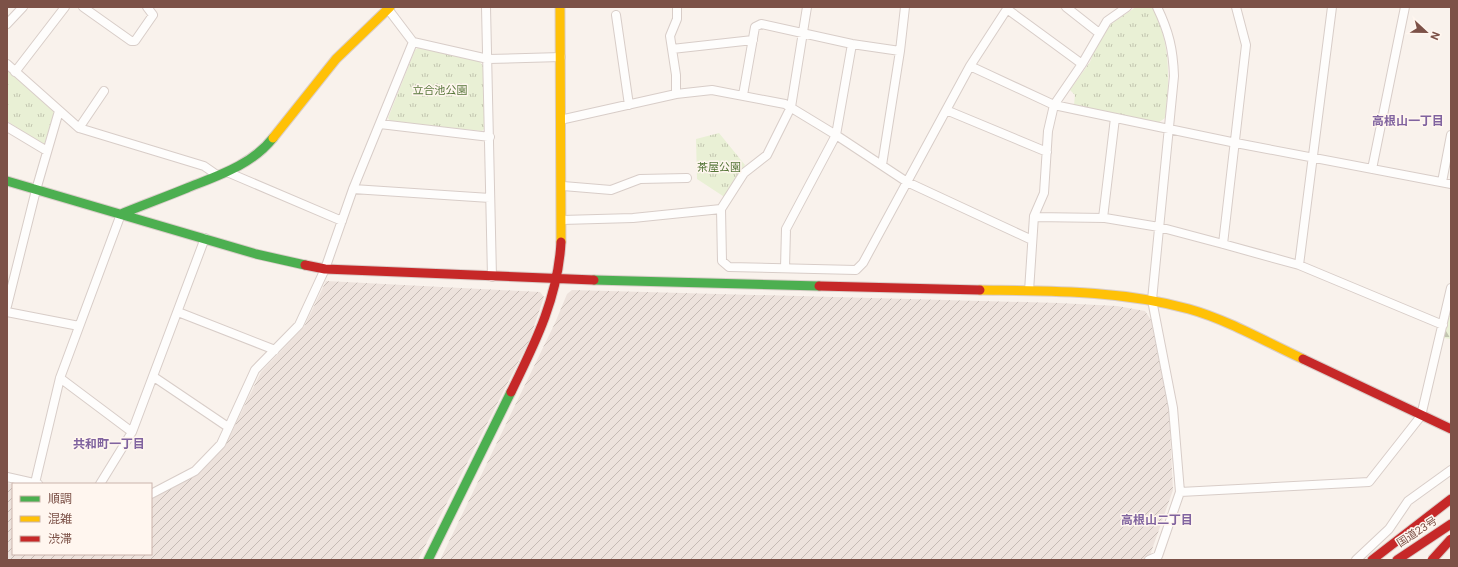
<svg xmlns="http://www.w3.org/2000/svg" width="1458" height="567" viewBox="0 0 1458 567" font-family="Roboto,'Noto Sans JP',sans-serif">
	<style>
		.industrial { fill: url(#industrial-furrows) }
		.forest { fill: url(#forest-firs) }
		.park { fill: url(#park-tufts) }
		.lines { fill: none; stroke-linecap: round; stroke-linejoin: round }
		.street-casing { stroke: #d8cdc8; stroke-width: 10 }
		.fast-casing { stroke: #daceca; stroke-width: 11 }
		.slow-casing { stroke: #daceca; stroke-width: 11 }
		.jam-casing { stroke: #daceca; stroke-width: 11 }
		.street { stroke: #fefdfc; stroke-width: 8 }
		.fast { stroke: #4caf50; stroke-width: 9 }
		.slow { stroke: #ffc107; stroke-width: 9 }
		.jam { stroke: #c62828; stroke-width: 9 }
		.jam-bridge-casing { stroke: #dbcdc8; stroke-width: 11; stroke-linecap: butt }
		.jam-bridge { stroke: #c62828; stroke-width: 9 }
		.labels { text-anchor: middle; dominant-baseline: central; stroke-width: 3; stroke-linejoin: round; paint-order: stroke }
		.park-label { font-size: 11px; fill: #567639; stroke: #fff6ef }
		.street-label { font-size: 11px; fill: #7c5147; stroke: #fff6ef }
		.neighbourhood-label { font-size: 12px; font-weight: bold; fill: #80639f; stroke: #fff6ef }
	</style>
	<defs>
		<pattern id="industrial-furrows" width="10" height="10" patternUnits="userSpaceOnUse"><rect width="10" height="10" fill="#ede2dc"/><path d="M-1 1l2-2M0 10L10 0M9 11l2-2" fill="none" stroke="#c5bab4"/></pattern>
		<pattern id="forest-firs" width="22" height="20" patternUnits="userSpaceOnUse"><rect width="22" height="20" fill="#e9f0d5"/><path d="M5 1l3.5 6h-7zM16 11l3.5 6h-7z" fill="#c2c5af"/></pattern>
		<pattern id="park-tufts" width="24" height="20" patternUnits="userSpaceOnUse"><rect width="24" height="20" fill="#e9f0d5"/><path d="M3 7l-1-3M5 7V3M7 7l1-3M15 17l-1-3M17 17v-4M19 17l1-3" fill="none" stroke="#c2c5af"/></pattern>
	</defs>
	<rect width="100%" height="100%" fill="#f9f2ec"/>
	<path class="industrial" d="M326,281l214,11 4,5 -15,44 -111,219h-411v-77l6,1v70h138v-55l49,-27 25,-26 36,-74 43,-45z
		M572,290l487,13 58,3 28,5 6,9 18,91 4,79 -24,68 -5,2h-704l115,-237 12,-29z"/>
	<path class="forest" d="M1451,305v34l-7,-1z"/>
	<path class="park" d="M1136,7h16c19,35 18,73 13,111l-7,5 -84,-18 1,-10 -5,-5 20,-28 5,-13 16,-25z
		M419,47l60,14 4,5 2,62 -3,3 -92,-10 -2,-3 27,-68z
		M7,70l48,43 -11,32 -37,-24z
		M719,133l26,32 -19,33 -29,-19 -1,-40z"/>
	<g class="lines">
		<defs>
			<path id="street" d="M83,7l48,34h4l18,-26 -6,-8
				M486,7l6,270
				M807,7l-16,100 -24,48 -23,18 -23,36 1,52 7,6 127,3 7,-7 107,-197 37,-57 75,55
				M1066,7l33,26
				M388,9l25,33 75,17 73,-2
				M616,15l13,90
				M7,24l16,-17
				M672,49l81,-9
				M7,64l72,64 125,38 13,9
				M970,66l84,39 182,38 215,41
				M15,72l50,-65
				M676,94v-19l-6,-39 7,-17v-12
				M743,95l12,-68 6,-3 91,20 48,7
				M946,110l101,42
				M560,120l116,-26 36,-4 73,14 51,31 71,47 125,58
				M380,124l110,13
				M7,127l40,24
				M79,128l25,-37
				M882,165l18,-114 5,-44
				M1372,169l33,-162
				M227,172l115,49
				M1442,182l9,-47
				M563,186l48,4 29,-11 47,-1
				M353,189l137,9
				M1034,217l71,1 54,9 64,17 76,21 144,60
				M1103,218l12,-100
				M562,220l71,-2 88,-9
				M1223,244l23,-199 -10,-38
				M1299,265l33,-258
				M785,268l1,-39 50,-94 16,-91
				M1029,291l5,-75 10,-23 4,-62 6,-26 28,-41 25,-43 20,-14
				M7,306l29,-116 23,-79
				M7,312l72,14
				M178,312l97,38
				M154,377l74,50
				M60,378l72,54
				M7,477l31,7
				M35,483l25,-105 61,-164
				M100,484l32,-52 73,-194
				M1180,492l189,-10 52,-66 30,-128
				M151,494l44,-23 26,-27 34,-74 44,-45 26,-56 28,-80 60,-147
				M1149,560l9,-4 22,-64 -7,-84 -21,-108 22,-224c-1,-27 -5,-44 -17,-69
				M1356,560l33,-31 19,-28 43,-31"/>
			<path id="fast" d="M7,181l249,73 49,11
				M121,214c22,-9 44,-17 66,-26 30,-12 65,-23 86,-50
				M594,280l225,6
				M428,560l83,-168"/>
			<path id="slow" d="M560,7l1,235
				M273,138l63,-79 54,-52
				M980,290c70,1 141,0 209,19 39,11 77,33 114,50"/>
			<path id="jam" d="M305,265l20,4 269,11
				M819,286l161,4
				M1303,359l148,70
				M511,392c24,-49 47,-94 50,-150
				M1372,560l79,-61
				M1397,560l54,-36"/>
		</defs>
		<use href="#street" class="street-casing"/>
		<use href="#fast" class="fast-casing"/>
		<use href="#slow" class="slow-casing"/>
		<use href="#jam" class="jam-casing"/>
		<use href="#street" class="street"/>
		<use href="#fast" class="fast"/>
		<use href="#slow" class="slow"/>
		<use href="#jam" class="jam"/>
		<defs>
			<path id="jam-bridge" d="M1432,560l19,-21"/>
		</defs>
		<use href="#jam-bridge" class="jam-bridge-casing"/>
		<use href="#jam-bridge" class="jam-bridge"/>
	</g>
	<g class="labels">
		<g class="park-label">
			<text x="440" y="90">立合池公園</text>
			<text x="719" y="167">茶屋公園</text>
		</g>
		<g class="street-label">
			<text transform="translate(1417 532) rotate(-33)">国道23号</text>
		</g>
		<g class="neighbourhood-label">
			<text x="1408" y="121">高根山一丁目</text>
			<text x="109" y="444">共和町一丁目</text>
			<text x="1157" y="520">高根山二丁目</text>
		</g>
	</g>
	<rect width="1458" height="567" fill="none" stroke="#7c5147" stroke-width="16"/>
	<rect x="12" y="483" width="140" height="72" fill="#fff6ef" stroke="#cbb4ac"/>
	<rect x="20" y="496" width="20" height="6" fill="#4caf50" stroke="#cbb4ac"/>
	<text x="48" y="503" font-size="12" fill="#7c5147">順調</text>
	<rect x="20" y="516" width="20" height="6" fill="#ffc107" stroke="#cbb4ac"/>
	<text x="48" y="523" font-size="12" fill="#7c5147">混雑</text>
	<rect x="20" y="536" width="20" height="6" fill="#c62828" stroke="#cbb4ac"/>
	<text x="48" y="543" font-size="12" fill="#7c5147">渋滞</text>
	<g transform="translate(1426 32) rotate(112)" stroke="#fff6ef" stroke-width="3" paint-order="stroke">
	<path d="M0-3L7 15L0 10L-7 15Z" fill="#7c5147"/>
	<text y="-6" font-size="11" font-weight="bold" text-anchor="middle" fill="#7c5147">N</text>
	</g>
</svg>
